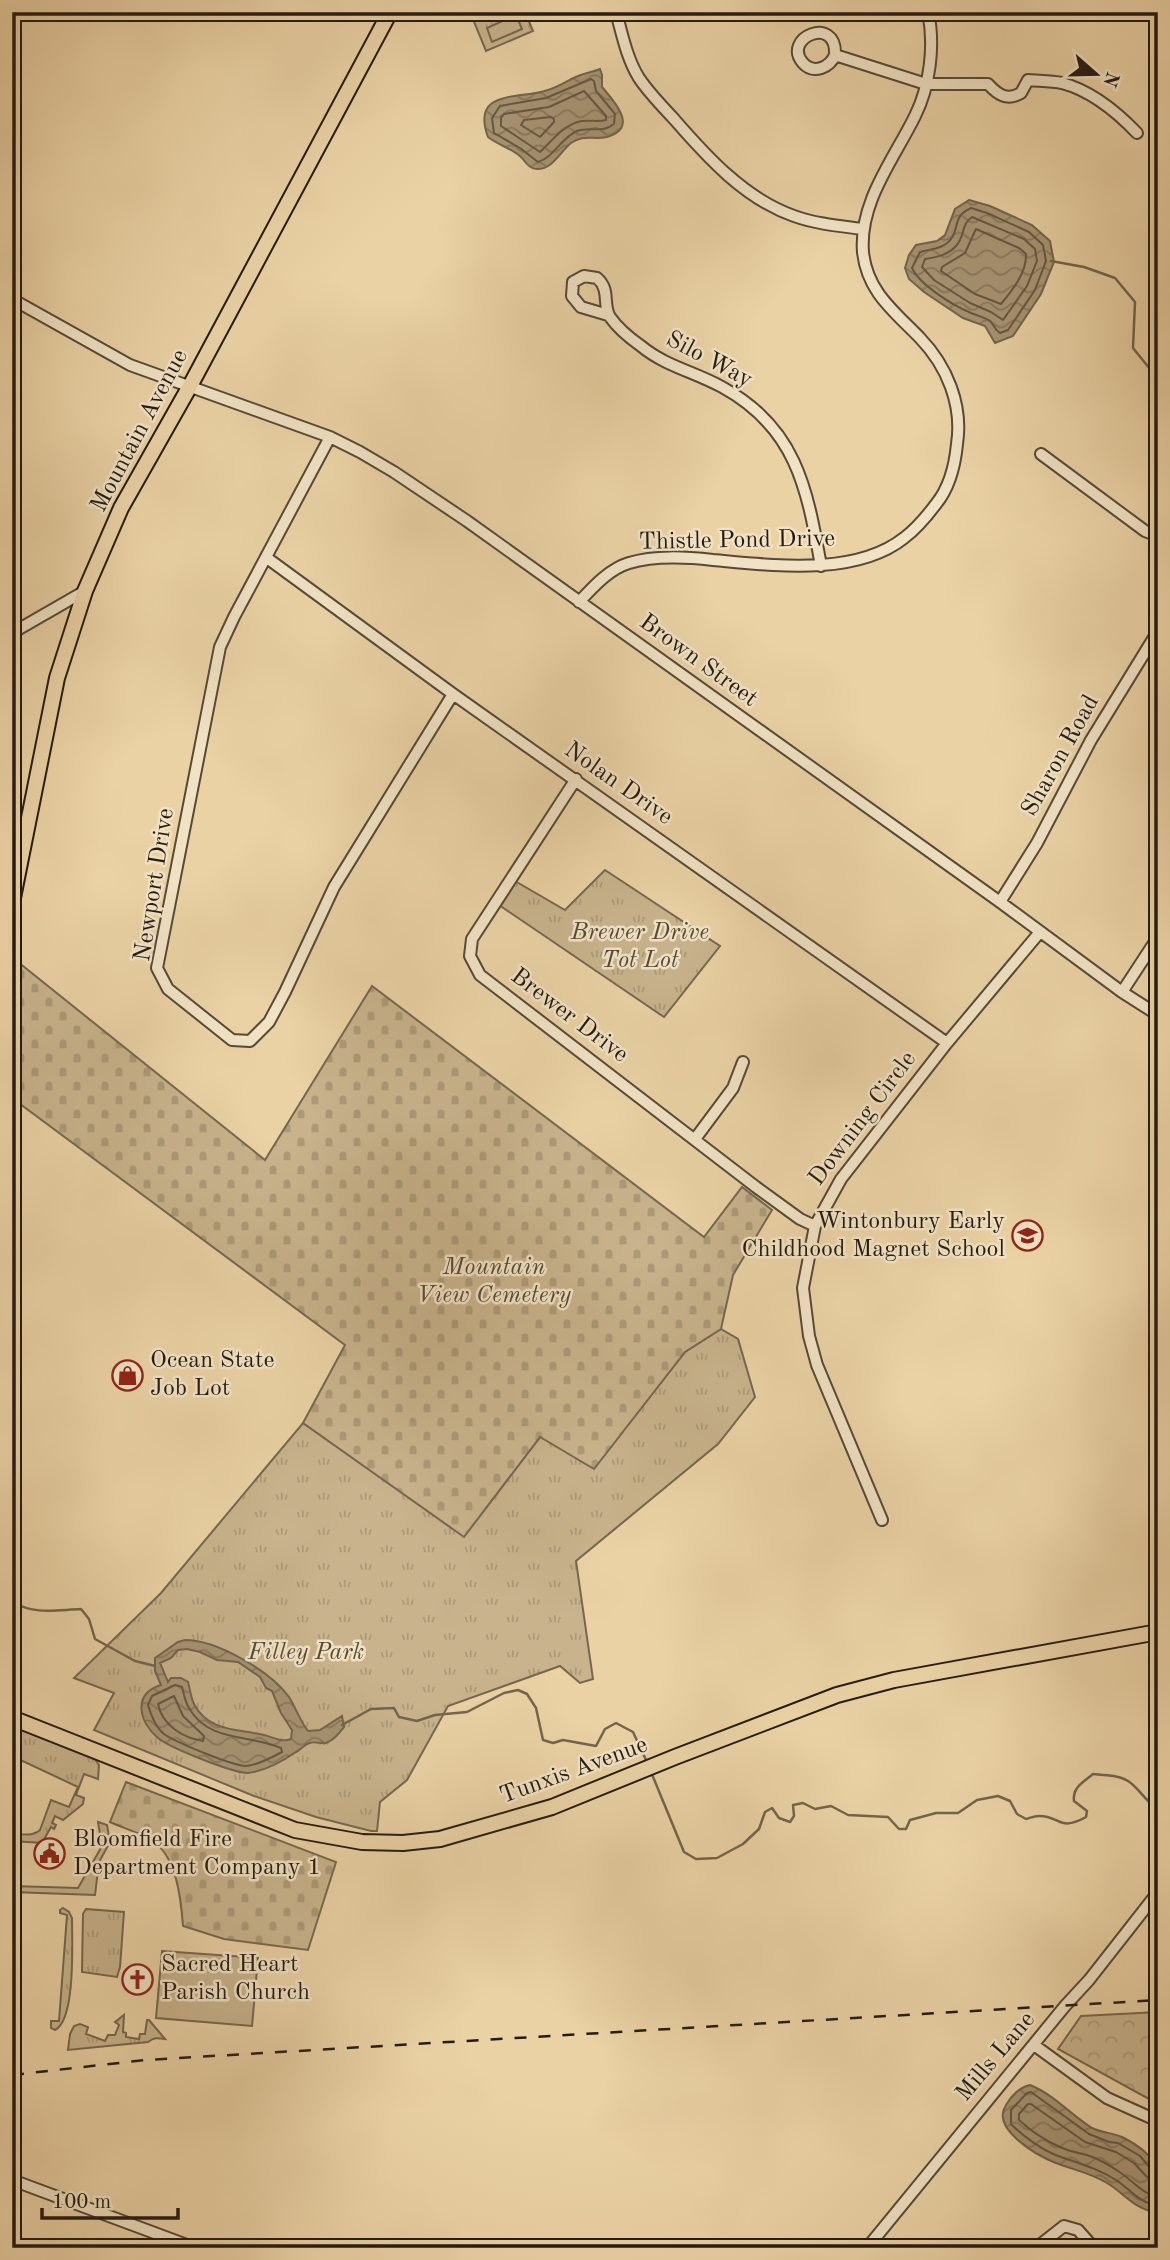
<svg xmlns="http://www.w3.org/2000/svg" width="1170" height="2260" viewBox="0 0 1170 2260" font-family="'Old Standard TT',serif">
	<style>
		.grass { fill: url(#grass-tufts); stroke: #766750; stroke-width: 2 }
		.forest { fill: url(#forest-crowns); stroke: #766750; stroke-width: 2 }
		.cemetery { fill: url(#cemetery-stones); stroke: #766750; stroke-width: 2 }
		.pitch { fill: #c8b38c; stroke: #766750; stroke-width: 2 }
		.water { fill: url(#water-waves); stroke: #73644d; stroke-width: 2; fill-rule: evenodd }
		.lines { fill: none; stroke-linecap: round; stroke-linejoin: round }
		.shore { stroke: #665843; stroke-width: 2 }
		.stream { stroke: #73644d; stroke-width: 2.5 }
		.minor-casing { stroke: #564938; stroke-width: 14 }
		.major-casing { stroke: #241b13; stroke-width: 18 }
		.minor { stroke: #f1e2c4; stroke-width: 10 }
		.major { stroke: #ead2a5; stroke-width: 14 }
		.rail { stroke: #241b13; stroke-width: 2.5; stroke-dasharray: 12 12; stroke-linecap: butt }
		.labels { text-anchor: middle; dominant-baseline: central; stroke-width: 5; stroke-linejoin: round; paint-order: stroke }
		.street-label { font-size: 24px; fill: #241b13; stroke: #f1e2c4 }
		.park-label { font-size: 24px; font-style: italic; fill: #554937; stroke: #f1e2c4 }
		.poi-label { font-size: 24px; fill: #241b13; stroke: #f1e2c4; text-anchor: start }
	</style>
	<defs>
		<pattern id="grass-tufts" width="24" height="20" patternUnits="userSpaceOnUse" patternTransform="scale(1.75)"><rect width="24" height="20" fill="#c8b38c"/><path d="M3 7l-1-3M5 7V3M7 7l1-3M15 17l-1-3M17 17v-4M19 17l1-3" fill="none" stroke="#ac9978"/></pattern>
		<pattern id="forest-crowns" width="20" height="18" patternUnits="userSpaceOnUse" patternTransform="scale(1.75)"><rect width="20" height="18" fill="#c8b38c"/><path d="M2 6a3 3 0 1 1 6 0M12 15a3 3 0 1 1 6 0" fill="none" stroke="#ac9978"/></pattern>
		<pattern id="cemetery-stones" width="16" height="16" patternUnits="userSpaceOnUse" patternTransform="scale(1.75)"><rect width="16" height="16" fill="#c8b38c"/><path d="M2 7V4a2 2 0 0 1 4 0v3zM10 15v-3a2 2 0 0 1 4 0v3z" fill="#ac9978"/></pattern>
		<pattern id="water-waves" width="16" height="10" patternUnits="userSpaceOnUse" patternTransform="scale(1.75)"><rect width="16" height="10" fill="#a79473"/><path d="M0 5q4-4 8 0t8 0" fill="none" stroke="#88785d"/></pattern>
	</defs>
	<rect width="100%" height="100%" fill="#ead2a5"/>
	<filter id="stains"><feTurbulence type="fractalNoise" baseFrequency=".00286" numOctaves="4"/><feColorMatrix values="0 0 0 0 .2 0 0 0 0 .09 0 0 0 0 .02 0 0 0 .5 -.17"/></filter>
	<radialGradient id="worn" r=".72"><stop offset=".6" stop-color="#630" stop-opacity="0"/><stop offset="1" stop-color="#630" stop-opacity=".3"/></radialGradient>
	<path class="grass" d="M470,12h55l8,19 -47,20z
		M605,870l115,76 -56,71 -165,-112 16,-24 50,29z
		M721,1329l17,10 17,58 -37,47 -142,117 17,118 -13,4 -20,-17 -112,40 -41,74 -27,22 -3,29h-6l-55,-14 -62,-21 -160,-66 20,-37 -40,-15 87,-85 142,-170 161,113 77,-100 53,32 91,-116z
		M12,1726l83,33 4,6 -1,14 -14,-5 -8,21 8,3 -1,6 -20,16 -8,-4 -3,7 4,2 -2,4 -3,-2 -9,16 -30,-2v-8c10,1 20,4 28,-3l11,-30 18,7 9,-20 -66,-31z
		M98,1822l9,3 3,17 -11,20 -4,33 -83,-3v-6l66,2 24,-42z
		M63,1908l6,4 3,6c0,22 4,102 -17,112l-4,-2v-7h8l8,-106 -7,-2v-3z
		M86,1909l38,3 -4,55 -3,10 -35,-5 1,-58z
		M124,2015l-1,17 3,1v4l13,2 1,-5h5l2,-14h2l16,19c-7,-1 -10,-2 -17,3l-80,8 2,-16 4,-8 6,-2 8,3 -2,7 19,7 3,-6h7l4,-10 -4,-3z"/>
	<path class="forest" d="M1158,2012v92l-100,-55 23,-33z"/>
	<path class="cemetery" d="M18,962l247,198 107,-174 332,251 38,-50 30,23 -39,65 -12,54 -36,23 -91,117 -54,-32 -76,100 -161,-114 42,-78 -333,-247v-112z
		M126,1782l210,80 -28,88 -84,-11 -41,-13c-2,-26 -6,-71 -32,-86 -13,-8 -28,-12 -41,-18z"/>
	<path class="pitch" d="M516,15l6,14 -30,13 -5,-14z
		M162,1951l96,7 -6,68 -96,-8z"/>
	<path class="water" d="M600,69l2,6v12c11,13 38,41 5,50 -14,3 -24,-3 -36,6 -10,8 -19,27 -34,26 -8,0 -11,-7 -16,-12 -10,-9 -23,-12 -33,-20 -18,-49 33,-37 60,-47 11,-3 20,-10 30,-14 7,-3 15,-4 22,-7z
		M969,200l21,6 42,19 18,16 4,21 -13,32 -28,42 -18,7 -10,-17 -22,-8 -39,-26 -15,-13 -4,-11 4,-13 7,-10 21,-4 8,-6 10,-26z
		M185,1640c32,0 85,31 104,57 7,11 11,24 19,34l12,-1 22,-14 2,11c-6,7 -9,12 -18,16 -5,1 -12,-2 -16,0 -5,1 -10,7 -14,9 -13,9 -32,19 -48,21 -15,0 -78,-25 -90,-35 -19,-16 -26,-44 3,-53l-6,-14v-13l23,-16zM187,1649l13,3 17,8 21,2 22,15 6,11 6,3 9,22 11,17 -1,9c-9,4 -18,-2 -27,-4 -25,-6 -56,-3 -70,-31 -3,-6 -4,-15 -6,-22l-7,-4h-10l-3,4 -8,-19 11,-5 7,-8z
		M1030,2085c23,9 41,30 62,43 10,5 21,5 30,9 40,20 38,35 35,75 -21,-1 -33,-19 -50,-29 -16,-10 -33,-13 -51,-20 -18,-7 -66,-34 -50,-58 5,-9 14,-18 24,-20z"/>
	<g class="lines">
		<path class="shore" d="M591,79l3,2 2,10 19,23 -1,10c-12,10 -24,2 -37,7 -16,7 -23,26 -39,31l-18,-14 -26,-15 -2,-15 8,-12 46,-8z
			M584,91l22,25v4c-8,2 -15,0 -24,1 -18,3 -29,19 -42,31l-39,-26v-8l3,-4 45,-7z
			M551,117l3,2v3l-14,15 -19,-12 3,-5z
			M971,208l16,5 42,19 14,13 3,16 -11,29 -27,40 -8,3c-5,-3 -6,-8 -10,-12 -6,-4 -15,-6 -21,-9 -17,-7 -50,-28 -57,-44l8,-16c10,-3 24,-3 31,-13 9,-13 1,-22 20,-31z
			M972,217l52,22 11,10 2,12 -10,25 -24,34 -12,-8 -21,-9 -36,-23 -12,-13 3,-8c12,-2 23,-4 31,-13 9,-9 5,-22 16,-29z
			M976,229l43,19 7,6c1,18 -14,37 -25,50l-26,-10 -34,-23 1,-4 23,-14z
			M175,1685l7,2c2,7 3,15 7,21 20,35 60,26 92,40l1,4c-11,6 -24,13 -36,14 -13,0 -71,-24 -82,-32 -9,-7 -13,-19 -16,-29l4,-9z
			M174,1696l9,20 21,20 -1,5c-20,-3 -41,-16 -45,-37z
			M1158,2171l-7,-2 -11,-13 -22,-13 -9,-1 -20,-8 -58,-42 -4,1 -16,17v14c13,13 32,27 50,33 20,7 38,12 55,23 15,10 24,24 42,25
			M1158,2179l-11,-2 -13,-14 -18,-11 -31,-10 -54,-38h-3l-9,10v6c12,11 27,21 41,27 8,4 18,6 27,8 12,4 24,11 34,18 12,8 22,22 37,23"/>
		<path class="stream" d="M1051,261l33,6 31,11 20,24 -2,46 25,31
			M12,1602c24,13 43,8 69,7l8,10 6,20 40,22 20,5
			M342,1725l29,-16 23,-1 5,9 18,4 18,-6 32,-3 37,-19 14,-3 9,4 9,14 7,32 10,3 10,-3 33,6 9,-17 11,-6 17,9 14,30
			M651,1772l33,80 12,7 21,-1 26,-14 16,-15 6,-17 7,-4 7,10 11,4 4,-6 -1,-11 10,-2 12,6 16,-3 17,9 40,2 11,12h7l4,-9 26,-7h22l19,-13 21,-4 12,5 7,13 9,5c4,-1 8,-3 13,-3 22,0 20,16 47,1l1,-6 -13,-10c-2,-14 10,-19 19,-27 12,1 25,1 35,7 11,7 17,20 30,28"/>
		<defs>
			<path id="minor" d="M616,12c6,22 11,47 23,66 10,15 23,28 35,41 33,38 71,80 120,97 22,8 46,10 69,13
				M835,55c-5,12 -21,20 -32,8 -22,-25 34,-49 32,-8l91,29h62c10,11 19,17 33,9l7,-13c11,1 23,1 34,3 30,8 54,28 75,50
				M12,299l118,66 200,72 30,15 34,20 73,49 533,381 122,90 36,23
				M608,315l-27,-8 -9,-11 1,-14 11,-6 13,2c14,12 5,27 13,39 7,10 21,22 31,29 24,20 54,26 81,41 75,41 85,102 99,179
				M330,437l-96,180 -14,30 -63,321 11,21 64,51 18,1 19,-19 16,-30 49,-105 119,-193
				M1041,454l104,77 13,5
				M267,558l186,136 494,349
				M579,602c14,-15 30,-33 50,-39 26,-8 57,-6 84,-3 58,5 142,17 191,-22 12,-9 23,-22 32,-34 14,-17 19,-39 21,-60 6,-39 -10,-78 -37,-106 -25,-26 -53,-46 -57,-86 -4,-50 31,-93 52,-136 15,-30 20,-71 13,-104
				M12,633l73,-42
				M576,779l-104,160 -2,17 10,19 276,212 44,32 15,7
				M1000,902l37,-59 54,-103 67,-109
				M1122,992l36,-55
				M695,1139l38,-51 10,-26
				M882,1520l-65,-155 -8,-29 -6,-48 12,-62 26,-47 106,-136 93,-111
				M1034,2045l73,53 51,23
				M12,2180l183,68
				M867,2248l198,-242 24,-26 69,-88
				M1036,2248l28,-22 14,4 16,18"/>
			<path id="major" d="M12,903l45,-225 28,-87 36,-83 69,-122 200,-374
				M12,1718l283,112 67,12 41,1 37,-4 112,-32 123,-50 162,-62 57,-15 264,-48"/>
		</defs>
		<use href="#minor" class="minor-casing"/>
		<use href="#major" class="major-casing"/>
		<use href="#minor" class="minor"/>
		<use href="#major" class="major"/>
		<path class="rail" d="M12,2075l133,-15 1013,-60"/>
	</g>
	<defs>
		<symbol id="school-ring" viewBox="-11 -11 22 22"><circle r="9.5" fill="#f1e2c4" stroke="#8f2418" stroke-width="1.5"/><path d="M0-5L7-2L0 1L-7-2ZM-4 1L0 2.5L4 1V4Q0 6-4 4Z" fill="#8f2418"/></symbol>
		<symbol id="shop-ring" viewBox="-11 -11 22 22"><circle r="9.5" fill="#f1e2c4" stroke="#8f2418" stroke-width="1.5"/><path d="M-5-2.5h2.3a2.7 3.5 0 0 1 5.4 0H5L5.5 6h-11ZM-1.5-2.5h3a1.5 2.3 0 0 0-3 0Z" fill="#8f2418"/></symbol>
		<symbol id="civic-ring" viewBox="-11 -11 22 22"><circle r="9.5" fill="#f1e2c4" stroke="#8f2418" stroke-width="1.5"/><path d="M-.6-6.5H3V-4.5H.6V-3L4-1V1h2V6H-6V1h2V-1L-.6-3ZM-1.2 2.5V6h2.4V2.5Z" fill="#8f2418"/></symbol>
		<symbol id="church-ring" viewBox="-11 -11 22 22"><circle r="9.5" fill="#f1e2c4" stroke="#8f2418" stroke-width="1.5"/><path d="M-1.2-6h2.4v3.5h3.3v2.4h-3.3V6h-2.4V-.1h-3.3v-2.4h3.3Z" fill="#8f2418"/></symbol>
	</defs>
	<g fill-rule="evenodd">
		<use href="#school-ring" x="1010" y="1218" width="35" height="35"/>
		<use href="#shop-ring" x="110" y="1358" width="35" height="35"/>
		<use href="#civic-ring" x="32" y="1836" width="35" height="35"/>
		<use href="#church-ring" x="120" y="1962" width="35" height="35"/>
	</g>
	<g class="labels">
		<g class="street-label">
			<text transform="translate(709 360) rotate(28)">Silo Way</text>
			<text transform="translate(140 431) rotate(-62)">Mountain Avenue</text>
			<text transform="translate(737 541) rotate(-1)">Thistle Pond Drive</text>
			<text transform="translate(698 661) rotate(36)">Brown Street</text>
			<text transform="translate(1061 756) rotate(-61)">Sharon Road</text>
			<text transform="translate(618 784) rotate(35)">Nolan Drive</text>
			<text transform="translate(155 885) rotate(-81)">Newport Drive</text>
			<text transform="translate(569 1016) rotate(37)">Brewer Drive</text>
			<text transform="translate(863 1119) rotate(-53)">Downing Circle</text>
			<text transform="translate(574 1771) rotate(-20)">Tunxis Avenue</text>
			<text transform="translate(996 2057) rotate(-50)">Mills Lane</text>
		</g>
		<g class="park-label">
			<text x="640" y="933">Brewer Drive<tspan x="640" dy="28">Tot Lot</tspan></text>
			<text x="494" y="1268">Mountain<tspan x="494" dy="28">View Cemetery</tspan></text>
			<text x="306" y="1653">Filley Park</text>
		</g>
		<g class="poi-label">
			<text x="1005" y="1222" text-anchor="end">Wintonbury Early<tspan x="1005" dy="28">Childhood Magnet School</tspan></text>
			<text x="150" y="1361">Ocean State<tspan x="150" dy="28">Job Lot</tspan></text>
			<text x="73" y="1840">Bloomfield Fire<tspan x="73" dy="28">Department Company 1</tspan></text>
			<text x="161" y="1965">Sacred Heart<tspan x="161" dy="28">Parish Church</tspan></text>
		</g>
	</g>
	<rect width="1170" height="2260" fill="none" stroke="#ead2a5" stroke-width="42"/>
	<rect x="14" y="14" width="1142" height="2232" fill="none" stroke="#241b13" stroke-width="3.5"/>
	<rect x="21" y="21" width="1128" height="2218" fill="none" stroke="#241b13" stroke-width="2"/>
	<g transform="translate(1096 74) rotate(110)" stroke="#f1e2c4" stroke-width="5" paint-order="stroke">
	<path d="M0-5L12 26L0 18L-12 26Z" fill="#241b13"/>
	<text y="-10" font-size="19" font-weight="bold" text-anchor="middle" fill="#241b13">N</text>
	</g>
	<path d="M42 2208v10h136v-10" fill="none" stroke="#241b13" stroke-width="3.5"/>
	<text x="52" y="2208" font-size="21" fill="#241b13" stroke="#f1e2c4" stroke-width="5" paint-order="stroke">100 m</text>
	<rect width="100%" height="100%" filter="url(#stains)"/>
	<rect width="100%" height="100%" fill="url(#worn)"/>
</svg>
